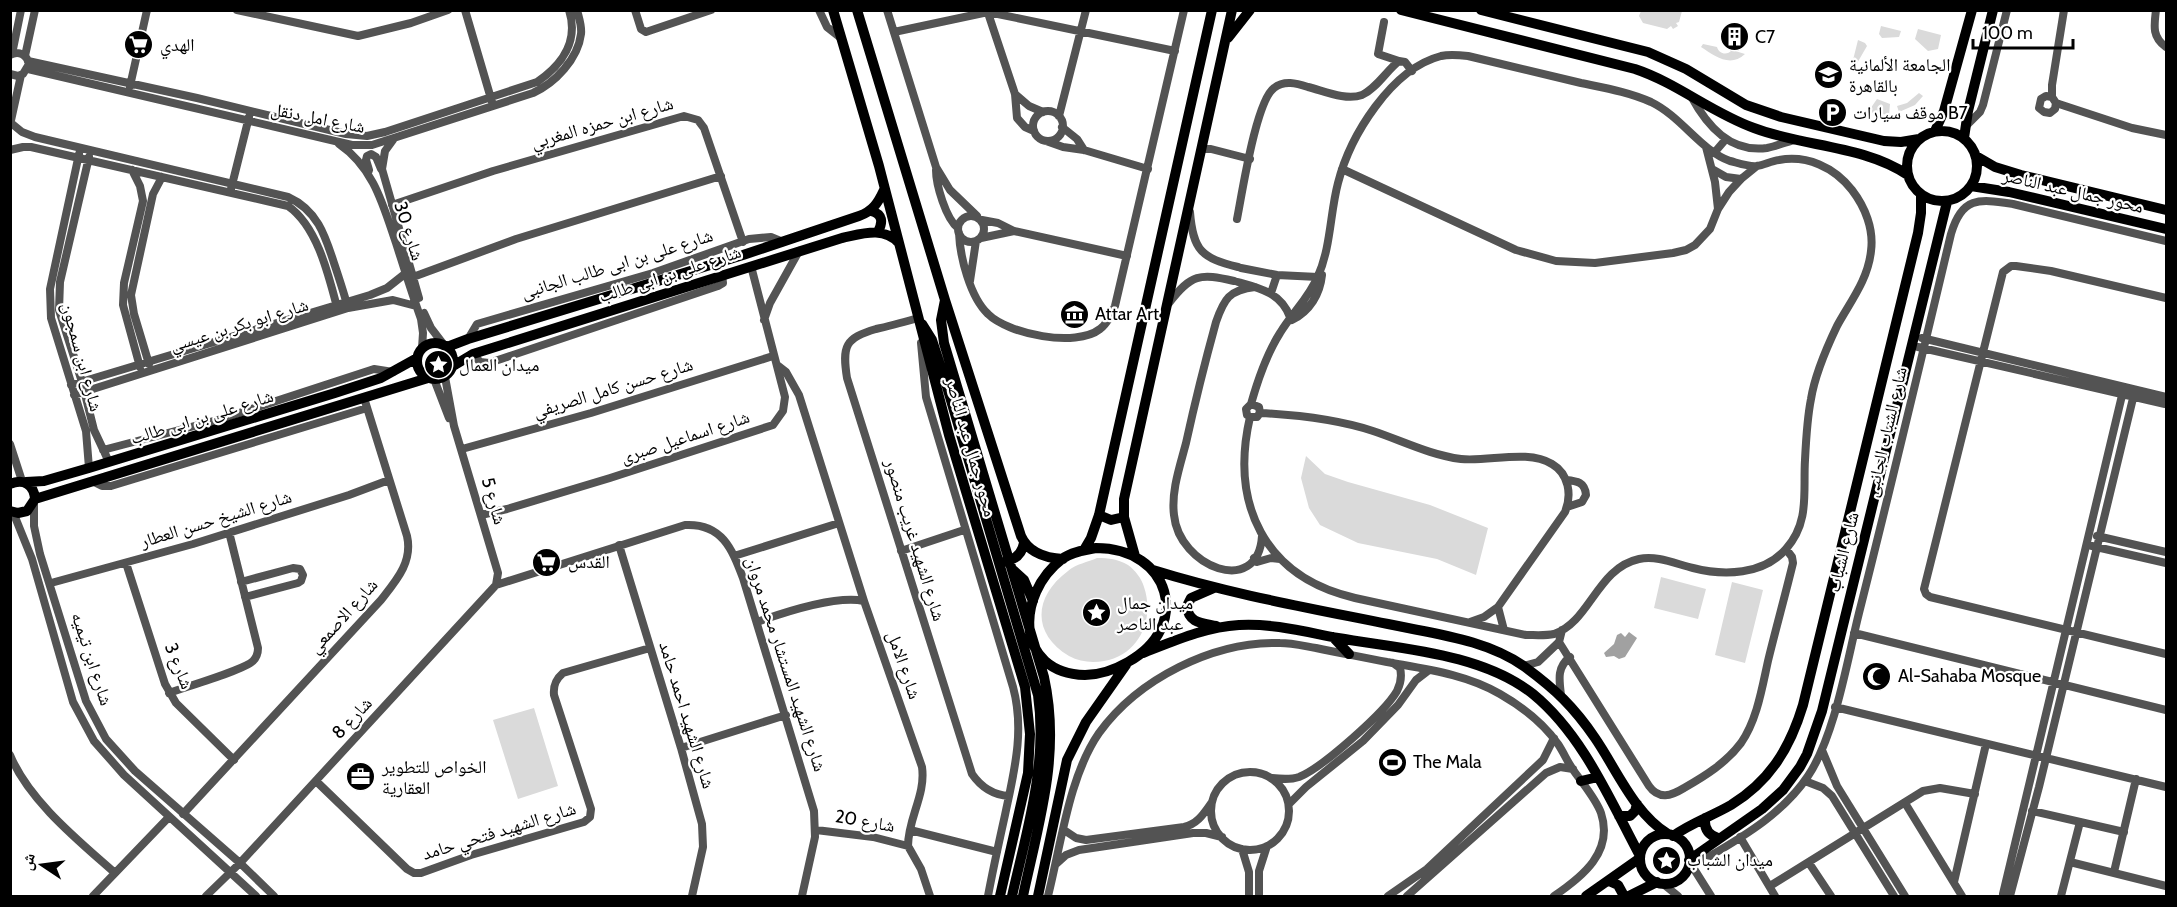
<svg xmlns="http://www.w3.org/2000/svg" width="2177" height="907" viewBox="0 0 2177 907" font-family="Cabin,'Noto Naskh Arabic',sans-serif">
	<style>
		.green { fill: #dadada }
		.water { fill: #a1a1a1 }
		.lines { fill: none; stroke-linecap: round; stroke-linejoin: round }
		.minor { stroke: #535353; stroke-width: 8 }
		.major { stroke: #000; stroke-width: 10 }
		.labels { text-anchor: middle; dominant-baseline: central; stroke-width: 4.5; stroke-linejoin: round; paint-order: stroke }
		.poi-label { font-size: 18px; fill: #000; stroke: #fff; text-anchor: start }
		.street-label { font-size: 18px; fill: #000; stroke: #fff }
	</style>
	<rect width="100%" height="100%" fill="#fff"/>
	<path class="green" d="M1641,11h41l-3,11 -3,1 2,3 -5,3 -2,-3 -4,3 -24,-6 -4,-7z
		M1881,26l20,5 -2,6 -17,1 -3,-4z
		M1918,29l23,6 -3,14 -10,2 -13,-12z
		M1858,40l7,3 2,3 -11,19 -4,-1z
		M1703,44l14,3c2,7 10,9 15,3l13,4c-15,14 -30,2 -44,-7z
		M1919,93l4,3 -8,9 -16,7 -2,-6 10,-3z
		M1877,99l13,5 -1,11 -21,-3z
		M1306,456l19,18 23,8 82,23 58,23 -12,47 -39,-16 -79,-16 -38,-18 -11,-17 -8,-30z
		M1097,558c12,0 21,1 31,7 7,5 14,14 16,22 11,32 -5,68 -40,74 -12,2 -24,1 -35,-5 -38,-23 -35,-60 -1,-85 8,-7 20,-9 29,-13z
		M1661,577l45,12 -8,30 -44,-11z
		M1732,582l31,8 -18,73 -30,-8z
		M534,708l24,78 -40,13 -25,-79z"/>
	<path class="water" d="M1629,632l8,6 -12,19 -6,2 -5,-3 -8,1 -2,-4 10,-9 3,-9 4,-2 4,4z"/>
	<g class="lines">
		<path class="minor" d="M237,10l121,26 53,-13 37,-13
			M465,10l27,92
			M635,10l6,19 5,3 65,-22
			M819,10l8,17 14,11
			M887,10l49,157 14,23 27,26
			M987,10l28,84 2,24 8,9 9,4
			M2064,10l-12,75v12l4,6 76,25 34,7
			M2156,10c-2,16 -4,27 10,37
			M1384,22l-6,32 21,7
			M894,32l94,-20 187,39
			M12,54l9,-44
			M10,55c9,-5 17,0 19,9l-6,10 -5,2 -8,-2
			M25,56l10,-46
			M28,61l169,37 149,36 21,2 18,-4 152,-50c25,-17 42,-41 32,-72
			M28,69l324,76h20l161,-52c22,-10 45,-34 48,-59 1,-8 -2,-16 -4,-24
			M130,86l17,-76
			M1015,94l14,12 14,6
			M1691,96c16,30 39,57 76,52 10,-2 18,-6 28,-8
			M2052,97l-6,-1 -5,3 -2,9 5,4 6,1 5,-4 1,-6
			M1033 126a15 15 0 1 1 30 0a15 15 0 1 1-30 0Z
			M1059,116l27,-106
			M11,123l11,9 13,5 253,60c29,13 37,38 46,66 5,15 10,30 14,45
			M10,125l11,-50
			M1967,125l13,-13 3,-7 24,-95
			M1062,127l15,12 7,11
			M393,140l-8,11 -3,18 37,129
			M1046,141l17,6 21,3 64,19
			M339,144c35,24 44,61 57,99 8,25 16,51 25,76l2,14 -1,15
			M1706,147l9,35 3,27
			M1201,149h10l39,10
			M10,150l13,-3h8l257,59c30,21 41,71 50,105
			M1714,153l12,-14
			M79,154l-29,135 1,29 35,113 3,37
			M89,157l-29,125 -1,28 23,72 12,48 15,32
			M1342,169l174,81 40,11 39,2 78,-10 13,-3 9,-5 15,-16 8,-20 11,-17 12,-13 16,-13
			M1712,169l14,8 15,2
			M132,170l8,16 3,15 -19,82 -1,22 17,62
			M369,170l-3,-10 1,-4 4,-2 5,3 5,12
			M936,170c0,15 10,49 22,58
			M231,189l18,-72
			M392,205l101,-34 191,-55 14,4 6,8 39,114
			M1190,212c3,39 12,46 48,55
			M958 229a13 13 0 1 1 26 0a13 13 0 1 1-26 0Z
			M1237,219c5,-25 19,-118 37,-131 10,-8 22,-5 34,-1 16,4 38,14 54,8 15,-7 25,-25 37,-34l6,1 7,9
			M982,220l16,3 16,8 113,25
			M959,233c1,24 11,64 29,81 20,20 88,34 112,15 7,-5 11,-14 15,-23l69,-296
			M981,238l33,-7
			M1241,268l36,7 41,2
			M413,277l103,-38 205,-63
			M970,281l6,-40
			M1238,282c22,6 43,11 52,35
			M1255,287c-26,3 -31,12 -39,35 -11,40 -21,80 -30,121 -6,23 -15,48 -12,72 5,52 84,83 88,21
			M1271,293l6,-18
			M2166,298l-115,-27 -35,-5h-5l-8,6 -79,317 2,5 4,3 236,57
			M1169,303c22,-29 31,-30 65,-22
			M424,313l7,15 13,17
			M918,318c-14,4 -28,8 -42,11 -31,9 -34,17 -29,49l125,396c9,13 20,21 37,22
			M764,320l6,-17 29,-52
			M1292,320c18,-9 28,-26 30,-45
			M1922,338l244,59
			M468,339l9,-15 176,-51 96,-34 22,-2 12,5
			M921,343l5,54 87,290c12,44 1,85 -8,128 -6,27 -12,54 -17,81
			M1918,347l247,57
			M473,354l7,8 9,1 229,-77 5,-3 -1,-8
			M149,364l-15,-50 -3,-19 22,-101 9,-17
			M777,365l9,7 13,23 65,206
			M434,379l15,39
			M71,385l299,-90 17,-7 19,-15
			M74,395l274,-87 45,-8 23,6
			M1260,413c39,2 76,6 113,18 30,10 57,24 88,28 28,3 67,-10 91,5 17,10 20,31 13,48l-67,95 -14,10 -14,5
			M1250,417h7l3,-4 -1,-6 -8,-3 -5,5 1,6 3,2c-20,87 14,160 105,181l171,37c9,0 19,1 28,-1 36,-12 43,-66 85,-75 18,-4 37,5 54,9 31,8 70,7 93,-19 24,-27 17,-57 19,-89 1,-20 2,-41 6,-61 4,-25 15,-50 26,-73 13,-24 31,-46 34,-75 3,-22 -6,-44 -19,-61 -18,-23 -45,-35 -73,-30 -8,1 -15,5 -22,6 -8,1 -19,-3 -27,-5 -30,-11 -48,-44 -79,-59 -22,-10 -46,-14 -70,-19 -37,-9 -75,-18 -113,-27 -9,-1 -18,-2 -27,0 -50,13 -91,80 -103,127 -8,30 -7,64 -20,93 -9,22 -26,37 -38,57 -14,22 -22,46 -29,71
			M10,444l12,37
			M462,449l129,-36 182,-57
			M103,450l118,-31 153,-50 19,3
			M1566,480c11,1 19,2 20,15l-4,7 -15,5
			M94,482l8,4h9l256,-78
			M34,504v22l6,28 46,147 20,38 29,32 105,92 34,33
			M13,512l19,47 41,143 21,39 30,34 132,121
			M481,515l26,-6 103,-31 163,-53 10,-14 2,-14 -34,-131
			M2097,536l69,16
			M619,545l62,203 21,76 1,23 -11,49
			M2092,546l74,17
			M901,551l63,-21
			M734,556l105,-33
			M1254,558l3,4 14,-4 9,1
			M126,563l39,121 11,19 58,57
			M241,582l52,-14 7,1 3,6 -2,6 -3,2 -53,14
			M51,583l142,-39 156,-49 40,-15
			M496,585l189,-60c37,-2 47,24 58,53l71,233 1,26 -13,59
			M1498,607l6,23
			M757,622c28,-10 79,-27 107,-21l58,166c4,28 -14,51 -14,79
			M1562,630l-3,12 90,144c10,14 22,10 35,2 21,-12 42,-25 57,-45 16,-23 21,-55 27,-82 8,-33 17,-65 25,-98l-1,-6 -6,-8
			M1854,633l312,77
			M1524,666l14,-4 21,-20
			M169,693c16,-6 75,-23 84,-32 4,-4 5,-8 5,-13l-29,-116
			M1561,695c-2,-16 -4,-28 9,-38
			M1835,707l331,80
			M681,748l105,-33
			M1822,750l15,36 68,110
			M10,755c19,46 69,86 105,118
			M1211 811a39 39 0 1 1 78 0a39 39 0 1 1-78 0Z
			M1272,778c9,1 18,2 27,-1 23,-9 86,-65 98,-86 4,-8 5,-15 3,-23l-7,-5
			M316,781l91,88 7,4h7l50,-18 113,-33 6,-5 1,-8 -37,-114c-1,-10 2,-16 9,-22l87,-25
			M1805,781l18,7 9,8 62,100
			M1905,803l57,93
			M1289,804l17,-17 57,-46 35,-36 18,-25 13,-10
			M2032,811l92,21
			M183,814l198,-214c15,-19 32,-38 26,-64l-43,-138
			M816,830l57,7 35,9
			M910,830l87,22
			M1064,830l12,8 10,2 98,-13c14,-3 20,-14 28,-25
			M1740,837l35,59
			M908,846l13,23 9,27
			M1242,849l7,23v24
			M1699,853l11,3c36,-21 74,-44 98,-80 27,-40 39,-115 51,-163 32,-126 62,-253 92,-379 11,-38 28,-35 62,-30l153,37
			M1689,861l22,35
			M2070,862l96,24
			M1809,863l22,33
			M1056,864l10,-9 13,-5 114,-17h13l16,4
			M2114,872l22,-93
			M1954,882l32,-138
			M1662,883l16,13
			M1770,886l153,-95 17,-3 35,6
			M2003,894l121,-507
			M93,896l75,-78
			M206,896l34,-33 256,-278 2,-12 -44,-147 -9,-49
			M1048,896c13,-51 21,-120 51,-163 39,-54 114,-92 181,-90 12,0 24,3 36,5 23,5 47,9 71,14 38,7 79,12 113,32 21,12 44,30 58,50 6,9 10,19 16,27 9,13 22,28 27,42 13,39 -19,64 -47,83
			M1259,896v-25l8,-25
			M1388,896l39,-27 116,-109 11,-22
			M1407,896l139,-123 14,-6 13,2
			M2010,896l29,-109 96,-397
			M2061,896l19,-74"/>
		<path class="major" d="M833,10l46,156 70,269 76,252 5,47 -2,39 -28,123
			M857,10l88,290 76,236c7,16 24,22 42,23
			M1401,10l234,59c42,14 77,44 119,59 50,19 109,17 154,47
			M1481,10l167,42 38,17 60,36 35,12 103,24 17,1 18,-3
			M1228,38l22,-28
			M1907 166a35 35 0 1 1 70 0a35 35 0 1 1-70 0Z
			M1935,131l9,-20 28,-101
			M1964,138l4,-27 25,-101
			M1976,156l19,11 26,8 145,35
			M1971,186l38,6 157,37
			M871,211c12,3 12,11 7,21
			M945,300l-4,20 3,23 100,334c17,77 -5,144 -21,219
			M922,324l10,16 13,40 93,315c10,68 -11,135 -26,201
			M417 361a18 18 0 1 1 36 0a18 18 0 1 1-36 0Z
			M447,347l21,-8 275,-84 116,-39c14,-5 19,-13 25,-26
			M453,366l20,-12 369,-116c20,-4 41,-12 57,5
			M26,482l18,-1 45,-13 246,-75 46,-15 36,-20
			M10,484c14,-6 24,1 25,15l-8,12 -9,2 -8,-2
			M35,499l393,-121
			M1099,515l12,5 13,-3
			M1096,548c74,0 97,78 32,114 -14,8 -27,13 -43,13 -71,-2 -69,-81 -23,-116 9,-7 23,-9 34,-11z
			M1084,550l7,-12 8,-23 113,-505
			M1135,556l-11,-39v-18l108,-489
			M1004,562c11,-2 18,-8 20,-19
			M1013,570l11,10 9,21
			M1153,570c77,24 156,38 235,54 46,10 98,15 137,43 30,22 49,40 70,71 22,32 39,75 73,96
			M1214,588l-23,10 -4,8c1,17 15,17 29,20
			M1333,637l16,17
			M1143,653c31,-12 62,-26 96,-28 33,-2 67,7 99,13 63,11 143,15 195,56 50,41 77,106 107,162
			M1581,781l17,-4
			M1619,816h11l5,-5 2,-7
			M1705,818c-1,10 3,17 13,20
			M1640 859a25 25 0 1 1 50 0a25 25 0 1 1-50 0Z
			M1673,836c18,-13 39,-20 58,-31 39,-24 59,-57 72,-100l115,-472 3,-20v-18
			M1689,860l73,-51 21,-19 17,-23 7,-13 15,-43 125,-509
			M1609,881l9,4 6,11
			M1038,896l29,-136 19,-38 40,-57
			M1586,896l54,-38
			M1629,896l28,-14"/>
	</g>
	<defs>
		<symbol id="building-disc" viewBox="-11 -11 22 22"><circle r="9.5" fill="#000" stroke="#fff"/><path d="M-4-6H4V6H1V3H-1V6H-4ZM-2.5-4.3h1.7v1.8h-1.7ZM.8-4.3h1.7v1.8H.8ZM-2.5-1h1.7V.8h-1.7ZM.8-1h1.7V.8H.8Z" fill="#fff"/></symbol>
		<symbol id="supermarket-disc" viewBox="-11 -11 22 22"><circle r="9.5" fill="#000" stroke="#fff"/><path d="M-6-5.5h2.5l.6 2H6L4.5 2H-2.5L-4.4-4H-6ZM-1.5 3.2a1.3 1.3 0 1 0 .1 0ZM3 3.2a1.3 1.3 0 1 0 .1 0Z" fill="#fff"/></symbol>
		<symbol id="university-disc" viewBox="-11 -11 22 22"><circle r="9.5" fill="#000" stroke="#fff"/><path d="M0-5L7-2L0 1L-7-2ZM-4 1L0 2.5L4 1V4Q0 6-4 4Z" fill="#fff"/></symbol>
		<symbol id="parking-disc" viewBox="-11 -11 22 22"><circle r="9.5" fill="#000" stroke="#fff"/><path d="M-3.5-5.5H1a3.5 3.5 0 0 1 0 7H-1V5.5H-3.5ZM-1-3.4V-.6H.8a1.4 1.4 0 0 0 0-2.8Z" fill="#fff"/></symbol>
		<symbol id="museum-disc" viewBox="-11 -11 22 22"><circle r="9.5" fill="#000" stroke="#fff"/><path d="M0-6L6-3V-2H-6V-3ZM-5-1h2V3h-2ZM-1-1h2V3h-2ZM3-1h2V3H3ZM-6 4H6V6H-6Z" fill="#fff"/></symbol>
		<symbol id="sight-disc" viewBox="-11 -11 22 22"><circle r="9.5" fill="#000" stroke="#fff"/><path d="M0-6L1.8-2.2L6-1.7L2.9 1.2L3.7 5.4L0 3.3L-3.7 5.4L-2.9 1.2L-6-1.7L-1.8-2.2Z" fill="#fff"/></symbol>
		<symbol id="mosque-disc" viewBox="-11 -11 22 22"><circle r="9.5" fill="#000" stroke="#fff"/><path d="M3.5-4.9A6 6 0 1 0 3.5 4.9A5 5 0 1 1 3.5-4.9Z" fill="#fff"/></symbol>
		<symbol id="stadium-disc" viewBox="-11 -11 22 22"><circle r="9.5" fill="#000" stroke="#fff"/><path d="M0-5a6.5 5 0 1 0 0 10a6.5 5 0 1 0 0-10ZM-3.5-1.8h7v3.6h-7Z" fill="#fff"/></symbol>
		<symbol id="office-disc" viewBox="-11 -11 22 22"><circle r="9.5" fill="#000" stroke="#fff"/><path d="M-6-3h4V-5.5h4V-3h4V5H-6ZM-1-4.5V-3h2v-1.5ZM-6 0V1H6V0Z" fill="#fff"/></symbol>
	</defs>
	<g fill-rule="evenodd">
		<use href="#building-disc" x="1718" y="20" width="33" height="33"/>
		<use href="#supermarket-disc" x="122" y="28" width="33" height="33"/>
		<use href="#university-disc" x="1812" y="58" width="33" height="33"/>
		<use href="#parking-disc" x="1816" y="96" width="33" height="33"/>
		<use href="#museum-disc" x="1058" y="298" width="33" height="33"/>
		<use href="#sight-disc" x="422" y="348" width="33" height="33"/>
		<use href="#supermarket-disc" x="530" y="546" width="33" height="33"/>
		<use href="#sight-disc" x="1080" y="596" width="33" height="33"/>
		<use href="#mosque-disc" x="1860" y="660" width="33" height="33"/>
		<use href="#stadium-disc" x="1376" y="746" width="33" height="33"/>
		<use href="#office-disc" x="344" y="760" width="33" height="33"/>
		<use href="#sight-disc" x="1650" y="844" width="33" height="33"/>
	</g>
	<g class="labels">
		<g class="poi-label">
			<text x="1755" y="37">C7</text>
			<text x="160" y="45">الهدي</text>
			<text x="1849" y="65">الجامعة الألمانية<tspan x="1849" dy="21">بالقاهرة</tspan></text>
			<text x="1853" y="113">موقف سيارات B7</text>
			<text x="1095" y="314">Attar Art</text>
			<text x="459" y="365">ميدان العمال</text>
			<text x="568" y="562">القدس</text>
			<text x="1117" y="603">ميدان جمال<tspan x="1117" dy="21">عبد الناصر</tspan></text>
			<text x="1898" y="676">Al-Sahaba Mosque</text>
			<text x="1413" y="762">The Mala</text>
			<text x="382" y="767">الخواص للتطوير<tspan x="382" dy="21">العقارية</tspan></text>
			<text x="1687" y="860">ميدان الشباب</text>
		</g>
		<g class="street-label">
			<text transform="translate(318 118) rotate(11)">شارع امل دنقل</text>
			<text transform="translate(602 123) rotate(-16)">شارع ابن حمزه المغربي</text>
			<text transform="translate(2073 191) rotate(13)">محور جمال عبد الناصر</text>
			<text transform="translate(409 231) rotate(72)">شارع 30</text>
			<text transform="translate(617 264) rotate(-17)">شارع على بن ابى طالب الجانبى</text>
			<text transform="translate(670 274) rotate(-18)">شارع على بن ابى طالب</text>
			<text transform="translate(239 325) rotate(-17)">شارع ابو بكر بن عيسي</text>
			<text transform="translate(82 357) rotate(75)">شارع ابن سمجون</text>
			<text transform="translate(613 388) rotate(-17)">شارع حسن كامل الصريفي</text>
			<text transform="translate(202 417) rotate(-17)">شارع على بن ابى طالب</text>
			<text transform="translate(1886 432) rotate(-77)">شارع الشباب الجانبى</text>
			<text transform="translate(685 437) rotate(-18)">شارع اسماعيل صبرى</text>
			<text transform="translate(971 447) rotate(74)">محور جمال عبد الناصر</text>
			<text transform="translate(494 501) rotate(74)">شارع 5</text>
			<text transform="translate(216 519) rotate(-17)">شارع الشيخ حسن العطار</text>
			<text transform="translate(915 540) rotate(73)">شارع الشهيد غريب منصور</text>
			<text transform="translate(1843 552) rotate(-76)">شارع الشباب</text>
			<text transform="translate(343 616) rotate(-48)">شارع الاصمعي</text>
			<text transform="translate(92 659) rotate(72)">شارع ابن تيميه</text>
			<text transform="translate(786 664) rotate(72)">شارع الشهيد المستشار محمد مروان</text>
			<text transform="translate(904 665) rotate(71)">شارع الامل</text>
			<text transform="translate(179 666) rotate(68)">شارع 3</text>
			<text transform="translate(687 715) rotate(73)">شارع الشهيد احمد حامد</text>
			<text transform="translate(352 718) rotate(-47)">شارع 8</text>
			<text transform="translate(865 821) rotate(10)">شارع 20</text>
			<text transform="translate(499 831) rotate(-17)">شارع الشهيد فتحي حامد</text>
		</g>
	</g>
	<rect width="2177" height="907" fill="none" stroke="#000000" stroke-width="24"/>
	<g transform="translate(42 865) rotate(283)" stroke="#ffffff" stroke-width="4.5" paint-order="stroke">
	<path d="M0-4.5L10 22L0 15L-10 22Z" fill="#000000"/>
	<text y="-9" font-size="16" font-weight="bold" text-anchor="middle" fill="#000000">ش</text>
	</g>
	<path d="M1973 39v9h100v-9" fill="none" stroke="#000000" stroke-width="3"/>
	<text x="1982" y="39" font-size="18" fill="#000000" stroke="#ffffff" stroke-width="4.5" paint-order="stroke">100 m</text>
</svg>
